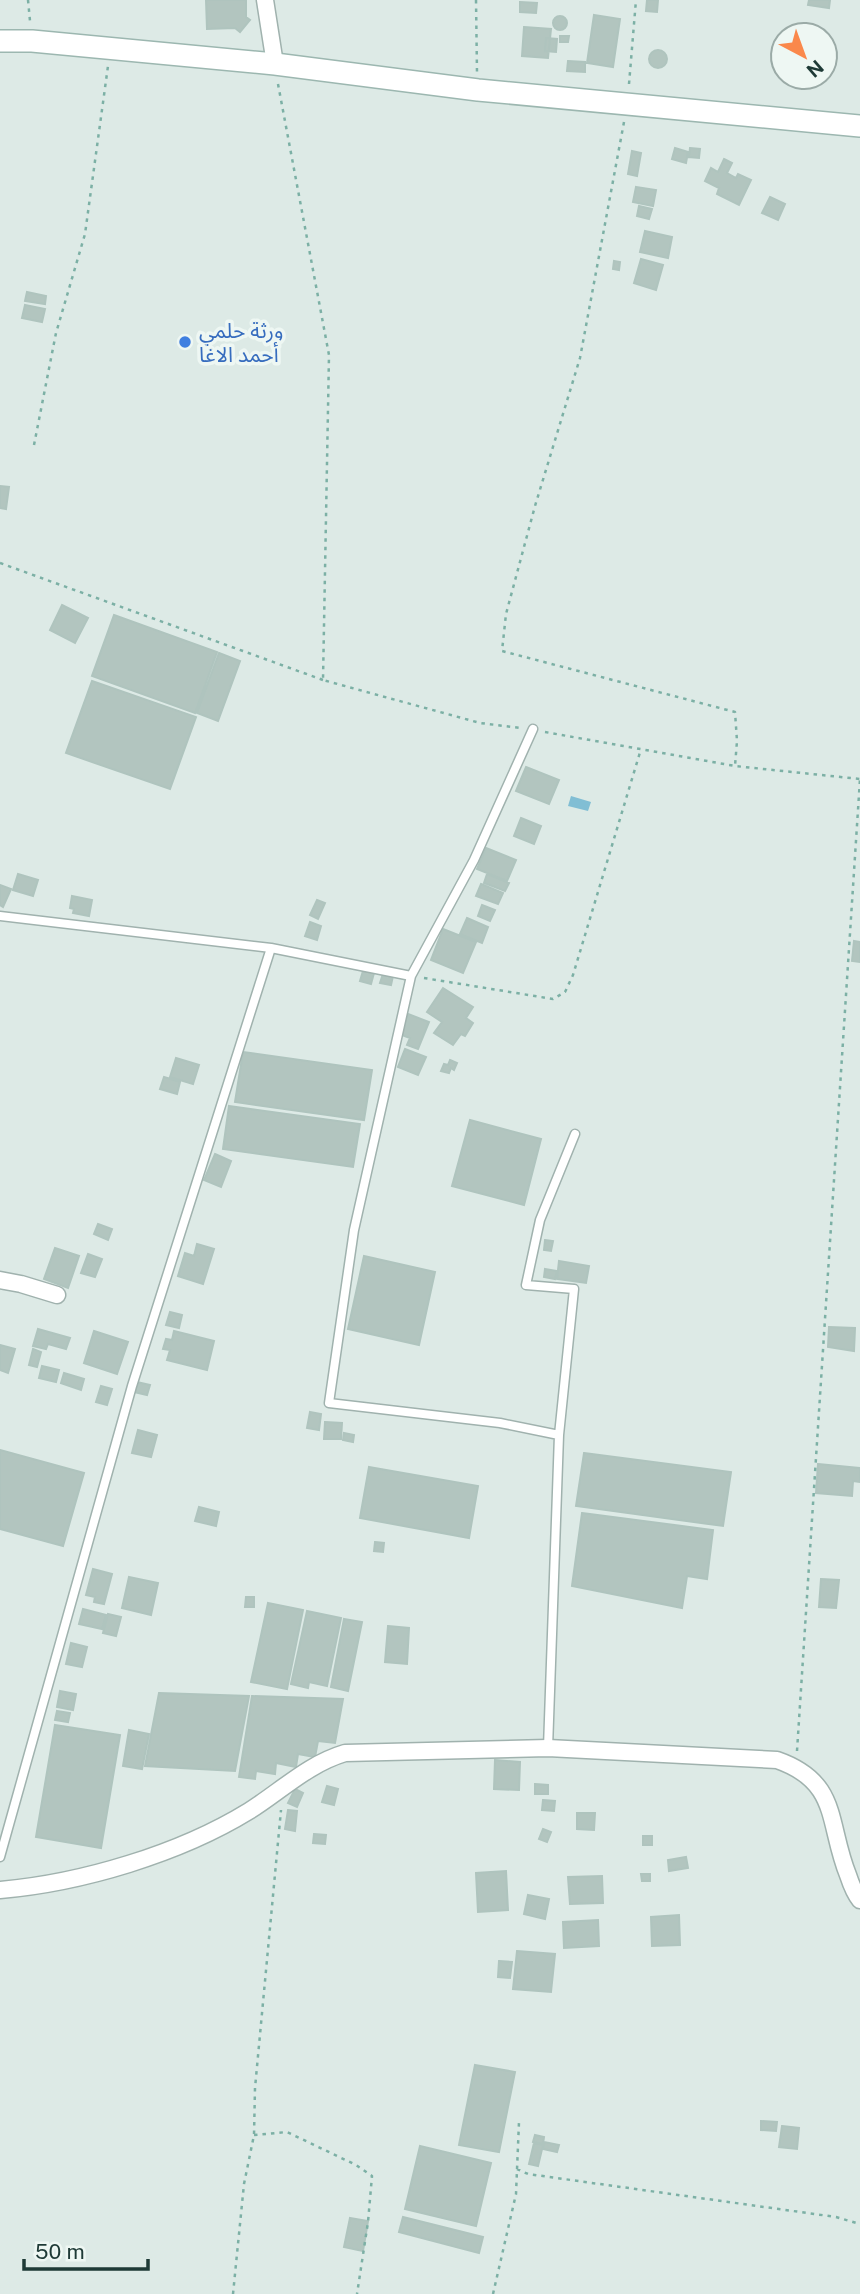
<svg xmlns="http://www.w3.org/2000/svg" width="860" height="2294" viewBox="0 0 860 2294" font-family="'Public Sans','Noto Sans Arabic',sans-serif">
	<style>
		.water { fill: #81bed4 }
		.building { fill: #b2c5bf; stroke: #afc4be; stroke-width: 2 }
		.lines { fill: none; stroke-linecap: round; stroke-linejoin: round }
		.service-casing { stroke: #a0b2ae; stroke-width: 11 }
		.minor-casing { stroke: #a0b2ae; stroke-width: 19 }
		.secondary-casing { stroke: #9cb7b0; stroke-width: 24 }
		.path { stroke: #7cb0a5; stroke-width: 2.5; stroke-dasharray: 3.5 5; stroke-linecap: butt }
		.service { stroke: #fff; stroke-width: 8 }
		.minor { stroke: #fff; stroke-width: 16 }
		.secondary { stroke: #fff; stroke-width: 21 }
		.shop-dot { fill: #3f7fe0; stroke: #eef7f3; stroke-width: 2.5 }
		.labels { text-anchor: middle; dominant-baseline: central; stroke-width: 7; stroke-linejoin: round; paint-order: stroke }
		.shop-label { font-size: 21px; fill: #366cbe; stroke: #eef7f3; text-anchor: start }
	</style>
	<rect width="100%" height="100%" fill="#ddeae6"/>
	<path class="water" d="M571,796l20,6 -3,9 -20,-5z"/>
	<path class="building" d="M206,0h40v17l4,3 -10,12 -5,-4 -28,1z
		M647,0h11l-1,12 -11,-1z
		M809,0h21l-1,8 -21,-3z
		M520,2l17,1 -1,10 -16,-1z
		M594,15l26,4 -7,48 -26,-4z
		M553 23a7 7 0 1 1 14 0a7 7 0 1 1-14 0Z
		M524,27l27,2 -3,29 -26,-2z
		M560,36h9l-1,6h-8z
		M546,38l11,1 -1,13 -11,-1z
		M649 59a9 9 0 1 1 18 0a9 9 0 1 1-18 0Z
		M568,61l17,1v10l-18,-1z
		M675,148l13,4 -2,11 -14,-4z
		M690,148l10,1 -1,9 -10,-1z
		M632,151l9,2 -4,23 -9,-2z
		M724,159l8,4 -5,10 9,5 2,-4 13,6 -12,25 -22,-11 2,-6 -14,-7 6,-13 7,4z
		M636,187l20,3 -3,16 -20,-4z
		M770,197l15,7 -7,16 -16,-7z
		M639,206l13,3 -3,10 -12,-3z
		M645,231l27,6 -4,21 -28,-6z
		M641,259l22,6 -7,25 -22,-7z
		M614,261l6,1 -1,8 -6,-1z
		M27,292l19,4 -1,8 -20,-3z
		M25,305l20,4 -3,13 -20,-4z
		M0,486l9,1 -3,22 -6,-1z
		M62,605l26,13 -13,25 -25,-13z
		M114,615l103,37 -22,61 -103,-37z
		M219,653l21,8 -22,60 -21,-8z
		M92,681l104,36 -26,72 -104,-36z
		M526,767l33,13 -10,24 -33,-13z
		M521,818l20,8 -7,18 -20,-8z
		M486,848l30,12 -9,21 -30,-12z
		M18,874l20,6 -5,16 -20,-6z
		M487,874l22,9 -4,8 -21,-8z
		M481,884l22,9 -5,11 -22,-8z
		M0,885l11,4 -8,18 -3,-2z
		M72,896l20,4 -3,16 -16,-3 1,-4 -4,-1z
		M317,900l8,3 -7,16 -8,-4z
		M482,905l13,5 -5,11 -12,-5z
		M467,918l21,9 -6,16 -22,-9z
		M310,922l11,4 -4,14 -12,-4z
		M443,929l33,13 -13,31 -32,-13z
		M854,941l6,1v20l-8,-1z
		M363,971l11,2 -3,11 -11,-3z
		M383,974l10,2 -2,9 -11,-2z
		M443,988l30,19 -7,11 7,5 -8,13 -4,-2 -8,11 -19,-12 8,-11 -15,-10z
		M408,1014l21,8 -11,27 -11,-4 3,-7 -11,-4z
		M405,1049l21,8 -8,18 -20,-8z
		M243,1052l129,18 -8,50 -129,-18z
		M176,1058l23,7 -6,19 -23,-7z
		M450,1060l7,3 -3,7 -3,-2 -2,5 -8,-2 3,-7 4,1z
		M164,1077l16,5 -3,12 -17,-5z
		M229,1106l131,18 -7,43 -130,-18z
		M470,1120l71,19 -17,66 -72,-19z
		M215,1154l16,7 -10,26 -17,-7z
		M98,1224l14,5 -4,11 -14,-6z
		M545,1240l8,1 -2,10 -7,-1z
		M197,1244l17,5 -11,35 -25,-8 7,-23 9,3z
		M55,1248l24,8 -11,32 -24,-9z
		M88,1254l14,5 -7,18 -14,-4z
		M364,1256l71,16 -16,73 -71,-16z
		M559,1261l30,5 -3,17 -29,-4z
		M545,1269l12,2 -2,8 -11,-2z
		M170,1312l12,3 -3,13 -13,-3z
		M829,1327l26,1 -1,23 -26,-4z
		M38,1329l32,9 -4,11 -18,-5 -2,5 -13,-3z
		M94,1331l34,11 -11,32 -33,-11z
		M174,1331l40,10 -7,29 -40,-10 3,-10 -7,-1 3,-10 6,1z
		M0,1345l15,4 -7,24 -8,-3z
		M33,1349l8,3 -4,15 -8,-2z
		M42,1366l17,4 -3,12 -17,-4z
		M64,1373l20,6 -3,11 -20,-7z
		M137,1382l13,3 -3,10 -13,-3z
		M101,1386l11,3 -5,16 -11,-3z
		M310,1412l11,2 -2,16 -12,-2z
		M325,1422l17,1 -1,16h-17z
		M138,1430l19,5 -6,22 -19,-4z
		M344,1433l10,2 -1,7 -10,-2z
		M0,1450l84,23 -21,73 -63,-17z
		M584,1453l147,19 -8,54 -147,-20z
		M818,1464l42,4v14l-7,-1 -1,15 -36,-3z
		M369,1467l109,19 -9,52 -109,-20z
		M199,1507l20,5 -3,14 -21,-5z
		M582,1513l131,17 -6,49 -20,-3 -5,32 -110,-22z
		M375,1542l9,1 -1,9 -9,-1z
		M93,1569l19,5 -8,30 -10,-2 1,-5 -9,-2z
		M129,1577l29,6 -7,32 -29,-7z
		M821,1579l18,1 -3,28 -17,-1z
		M246,1597h8v10h-9z
		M268,1603l35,7 -16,79 -36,-7z
		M83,1609l23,6 -4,14 -23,-5z
		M307,1611l34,7 -14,68 -18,-4 -1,6 -17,-4z
		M108,1614l13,3 -5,19 -13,-3z
		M344,1619l18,3 -14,69 -17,-4z
		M388,1626l21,2 -2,36 -22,-2z
		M71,1643l16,4 -5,20 -16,-3z
		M60,1691l16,3 -3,16 -16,-3z
		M159,1693l90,3 -14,75 -90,-5z
		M252,1696l91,3 -8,44 -17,-2 -3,16 -17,-3 -2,13 -20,-4 -1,11 -19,-3 -1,8 -16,-2z
		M57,1711l13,2 -2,9 -13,-2z
		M55,1725l65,10 -19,113 -65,-11z
		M129,1730l20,4 -7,35 -19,-3z
		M495,1760l25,2 -1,28 -25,-1z
		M535,1784l13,1v9h-13z
		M327,1786l11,3 -4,16 -12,-3z
		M295,1789l8,4 -6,14 -9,-4z
		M543,1800l12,1 -1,10 -12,-1z
		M288,1810l9,1 -2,20 -10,-2z
		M577,1813h18l-1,17 -17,-1z
		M543,1829l8,3 -4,10 -8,-3z
		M314,1834l12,1 -1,9 -12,-1z
		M643,1836h9v9h-9z
		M686,1857l2,11 -19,3 -1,-11z
		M506,1871l2,39 -30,2 -2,-39z
		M641,1874h9v7h-8z
		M602,1876l1,27 -33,1 -2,-27z
		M528,1895l21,4 -4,20 -21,-5z
		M679,1915l1,30 -28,1 -1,-29z
		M598,1920l1,26 -35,2 -1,-26z
		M517,1951l38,3 -4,38 -38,-3z
		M499,1961l13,1 -2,16 -12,-1z
		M475,2065l40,7 -16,80 -40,-7z
		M761,2121l16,1 -1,9 -15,-1z
		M782,2126l17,2 -2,21 -18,-2z
		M535,2135l9,2 -1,7 -10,-2z
		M544,2142l15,3 -2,7 -14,-3z
		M534,2143l9,2 -5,21 -9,-2z
		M420,2146l71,17 -15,63 -71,-17z
		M403,2217l80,20 -4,16 -80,-21z
		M350,2218l18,3 -5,30 -19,-4z"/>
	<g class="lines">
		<defs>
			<path id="service" d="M533,729l-59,131 -63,116 -57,254 -25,173 171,20 59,12
				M0,916l271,32 140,28
				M548,1748l11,-313 15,-146 -48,-4 14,-65 35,-86
				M0,1857l132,-471 139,-438"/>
			<path id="minor" d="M265,0l10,64
				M0,1280l21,4 36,11
				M0,1890c81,-7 179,-36 249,-79 32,-20 59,-47 96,-58l203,-5 229,12c63,22 50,63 71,115 3,9 6,18 12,25"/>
			<path id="secondary" d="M0,41h32l243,23 203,26 382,36"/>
		</defs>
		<use href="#service" class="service-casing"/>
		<use href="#minor" class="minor-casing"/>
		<use href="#secondary" class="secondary-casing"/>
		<path class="path" d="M28,0l2,21
			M476,0l1,73
			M278,84l51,271 -6,325 157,43 41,5
			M629,84l7,-84
			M624,122l-44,236 -45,148 -29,108 -4,37 233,61 2,29 -2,25
			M34,445l22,-112 29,-99 23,-168
			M0,563l323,117
			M545,732l190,34 125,13
			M424,978l129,21 12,-7 8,-17 68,-226
			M797,1751l63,-972
			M254,2135l33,-3 69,33 16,11 -4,46 -11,72
			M517,2169l11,5 308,43 24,7
			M233,2294l11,-110 10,-49 1,-47 26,-278
			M493,2294l23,-100 3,-72"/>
		<use href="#service" class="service"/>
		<use href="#minor" class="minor"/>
		<use href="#secondary" class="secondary"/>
	</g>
	<circle class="shop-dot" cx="185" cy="342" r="7"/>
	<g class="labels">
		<g class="shop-label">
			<text x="199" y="330">ورثة حلمي<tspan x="199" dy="24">أحمد الاغا</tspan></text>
		</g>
	</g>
	<g transform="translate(804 56) rotate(139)"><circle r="33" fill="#eef7f3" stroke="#9baba7" stroke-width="2"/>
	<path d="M0-5L12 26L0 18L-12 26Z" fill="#fa884b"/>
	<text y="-10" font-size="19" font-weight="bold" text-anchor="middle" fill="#1e3a36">N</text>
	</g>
	<path d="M24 2259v10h124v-10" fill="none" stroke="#1e3a36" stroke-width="3.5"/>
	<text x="35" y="2259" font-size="21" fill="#1e3a36" stroke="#eef7f3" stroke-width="5" paint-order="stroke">50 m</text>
</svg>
